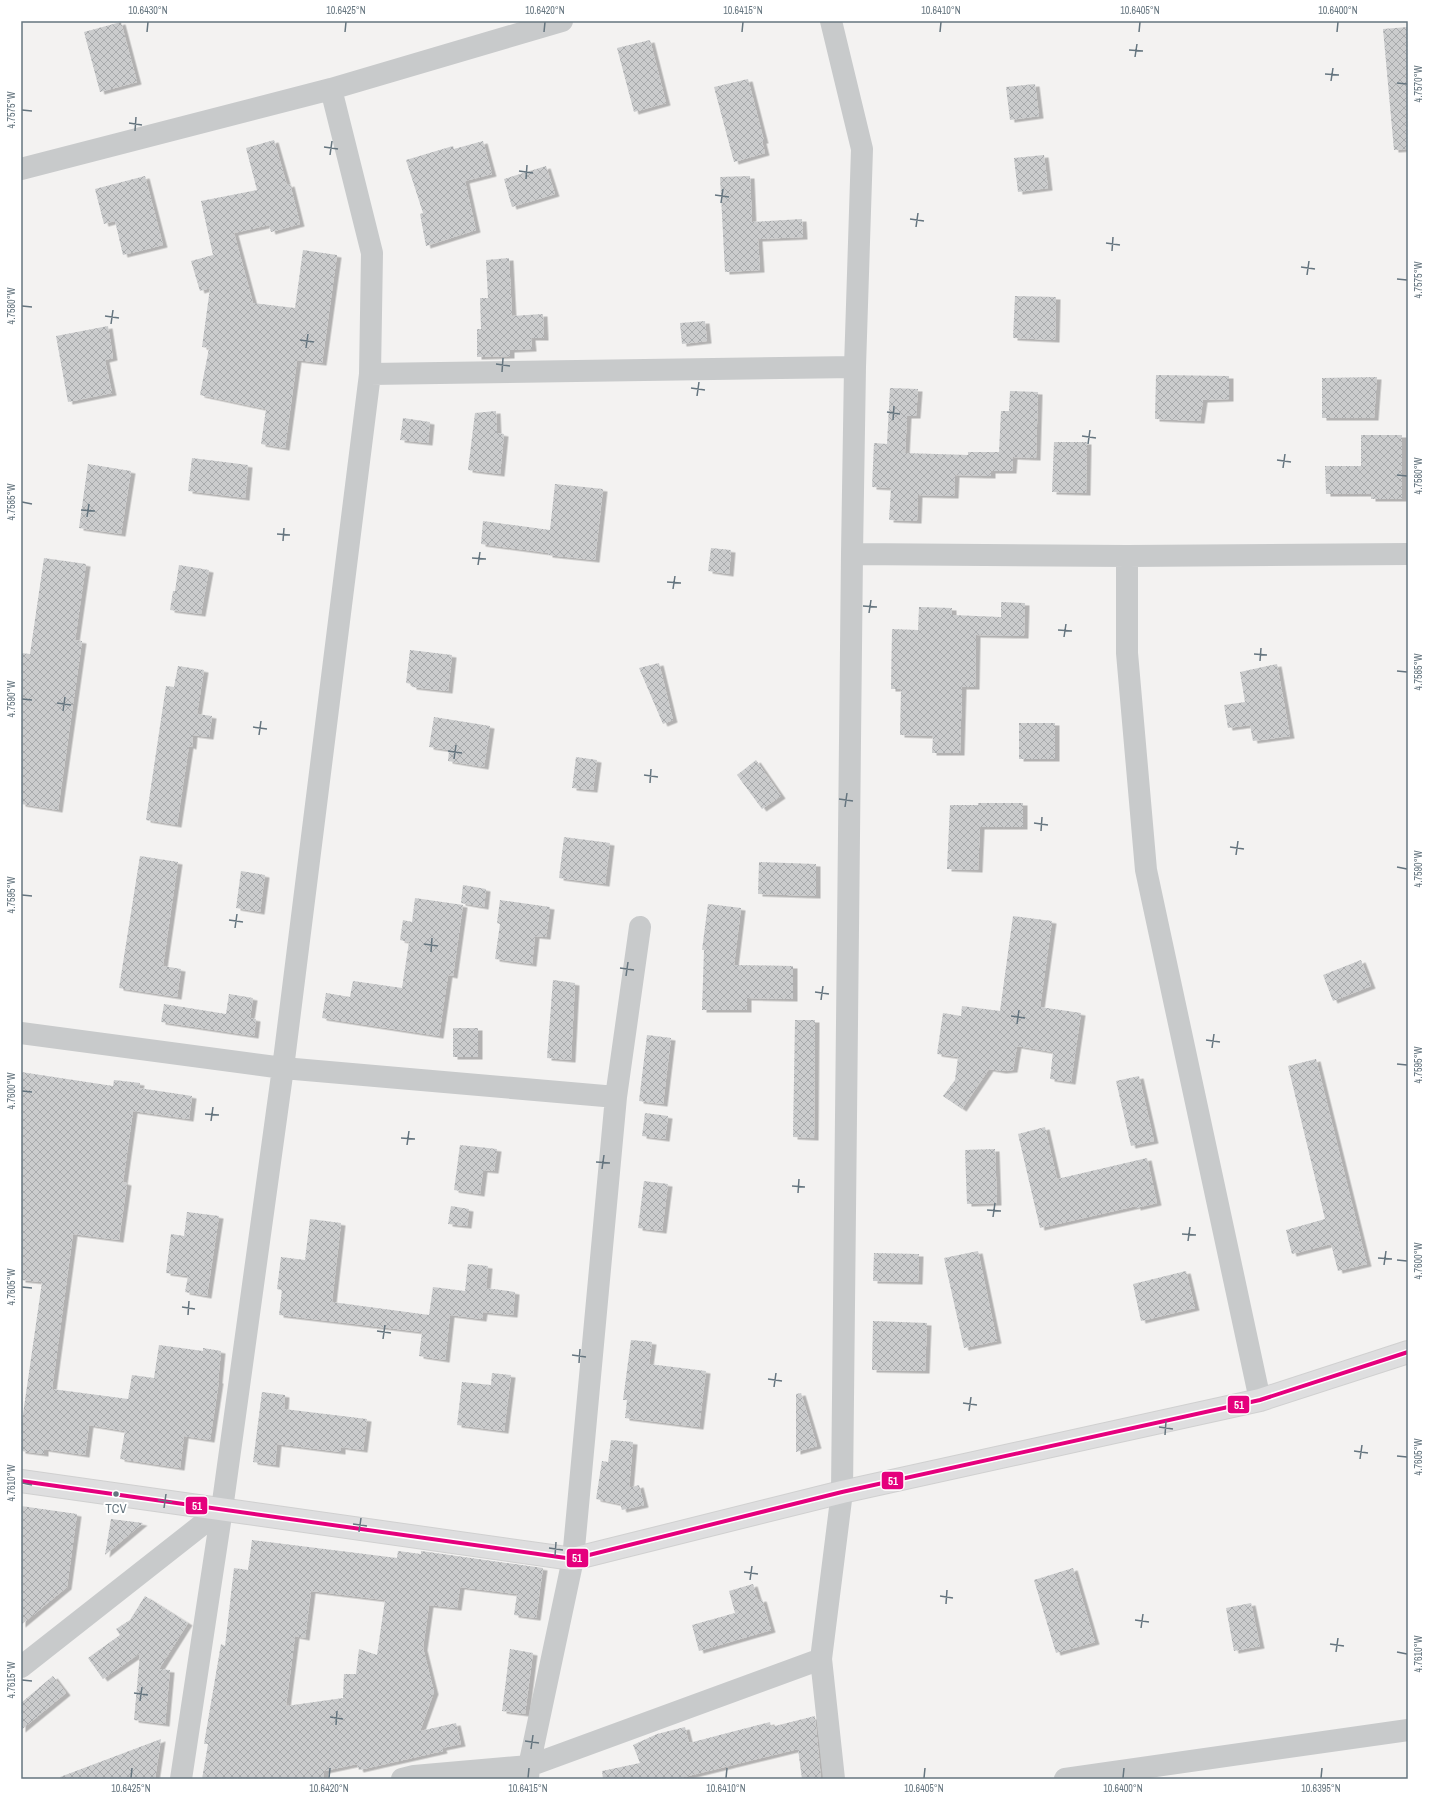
<svg xmlns="http://www.w3.org/2000/svg" width="1429" height="1800" viewBox="0 0 1429 1800" font-family="'Archivo Narrow',sans-serif">
	<style>
		.building { fill: url(#building-cross-hatch); fill-rule: evenodd; filter: url(#shadow) }
		.lines { fill: none; stroke-linecap: round; stroke-linejoin: round }
		.secondary-casing { stroke: #d0d0d0; stroke-width: 24 }
		.street { stroke: #c8cacb; stroke-width: 22 }
		.secondary { stroke: #dededf; stroke-width: 22 }
		.bus-1-casing { stroke: #fff; stroke-width: 7 }
		.bus-1 { stroke: #e5007d; stroke-width: 4 }
		.ticks { fill: none; stroke: #65757f; stroke-width: 1.5 }
		.bus-dot { fill: #65757f; stroke: #fff; stroke-width: 1.5 }
		.labels { text-anchor: middle; dominant-baseline: central; stroke-width: 4; stroke-linejoin: round; paint-order: stroke }
		.bus-label { font-size: 13px; fill: #65757f; stroke: #fff }
		.line-badge { stroke: #fff; stroke-width: 1.5 }
		.badge-label { font-size: 11px; text-anchor: middle; font-weight: bold; fill: #fff }
		.neatline { fill: none; stroke: #65757f; stroke-width: 1.5 }
		.ticks-label { font-size: 10px; text-anchor: middle; fill: #65757f }
	</style>
	<defs>
		<pattern id="building-cross-hatch" width="8" height="8" patternUnits="userSpaceOnUse"><rect width="8" height="8" fill="#cbcccd"/><path d="M0 0l8 8M0 8l8-8" fill="none" stroke="#a8aaac"/></pattern>
		<filter id="shadow"><feDropShadow dx="4.5" dy="2.5" stdDeviation="0" flood-color="#0004"/></filter>
	</defs>
	<rect width="100%" height="100%" fill="#f3f2f1"/>
	<path class="building" d="M121,22l16,60 -37,10 -16,-60z
		M1408,27v122l-14,1 -11,-121z
		M650,40l16,63 -32,9 -17,-64z
		M748,79l16,62h-2l3,12 -31,9 -20,-75z
		M1035,84l4,32 -29,4 -4,-33z
		M274,140l13,45 3,-1 10,40 -29,8 -2,-7 -35,8 19,70 42,5 8,-58 34,5 -15,108 -25,-3 -12,88 -24,-4 5,-35 -66,-14 9,-47 -7,-1 8,-59 -10,3 -9,-30 22,-6 -12,-54 56,-11 -11,-42z
		M483,141l9,33 -27,7 11,49 -50,16 -6,-32 3,-1 -17,-53 47,-14 1,3z
		M1044,155l4,33 -30,4 -4,-34z
		M546,166l9,28 -43,13 -8,-28z
		M145,176l18,69 -40,10 -8,-34 -11,3 -9,-35z
		M750,176l2,46 50,-3 1,18 -45,2 2,31 -35,2 -5,-95z
		M509,258l3,58 31,-2 1,24h-13l1,11 -22,1v6l-33,1v-28h4l-1,-31h8l-2,-38z
		M1015,296l41,1 -1,43 -42,-2z
		M705,321l2,20 -25,3 -2,-21z
		M108,326l5,32 -8,2 7,33 -44,9 -12,-66z
		M1156,375l73,1v23l-26,1 -3,21 -45,-2z
		M1377,377l-3,41h-52v-40z
		M890,388l28,1 -2,27h-9l-2,37 63,2v-3h31l2,-41h8l1,-20 28,1 -2,66 -23,-1 -1,14h-21v5l-36,-1 -1,21 -36,-1 -1,26 -28,-1 2,-32 -19,-1 2,-44 13,1z
		M496,411l1,22 7,1 -4,40 -32,-4 7,-57z
		M403,418l27,4 -2,21 -28,-3z
		M1361,435h41v64h-31v-5h-45l-1,-28h36z
		M1054,442h33l-1,51 -34,-1z
		M192,458l56,7 -3,33 -57,-7z
		M88,464l43,7 -10,63 -42,-6z
		M555,484l48,5 -8,71 -47,-5v-2l-67,-9 2,-23 67,9z
		M711,548l20,2 -2,24 -21,-3z
		M44,558l42,6 -11,76 7,1 -24,169 -37,-6v-151l9,1z
		M179,565l30,5 -8,44 -31,-4 3,-19h2z
		M1001,602l24,1 -1,33 -48,-1 -1,52h-13l-2,66h-28l1,-17 -33,-1 1,-46h-10l1,-60 26,1 1,-23 33,1v7l49,2z
		M410,650l42,5 -4,36 -36,-4v-3l-6,-1z
		M659,663l14,57 -10,4 -24,-56z
		M1277,664l13,72 -37,5 -3,-16 -22,3 -4,-23 21,-3 -5,-30z
		M178,666l26,4 -7,44 15,2 -3,21 -16,-2 -1,12 -3,-1 -12,79 -31,-5 20,-134 8,1z
		M434,717l56,9 -6,41 -36,-6 1,-11 -20,-3z
		M1019,723h36v36h-36z
		M576,757l21,3 -4,30 -21,-2z
		M756,760l25,36 -19,13 -25,-34z
		M978,803h45v24h-43l-2,43 -31,-1 3,-64h28z
		M564,837l46,6 -5,41 -46,-6z
		M140,856l38,6 -15,104 18,3 -4,28 -58,-9z
		M759,862l57,2v32l-58,-2z
		M241,871l24,4 -5,37 -24,-4z
		M463,885l23,4 -2,18 -23,-4z
		M415,898l48,7 -10,71 -5,-1 -9,61 -117,-18 4,-25 24,4 3,-16 49,7 7,-46 -9,-2 3,-20 9,2z
		M500,900l50,7 -4,30 -11,-1 -3,28 -37,-5 5,-35 -3,-1z
		M708,904l33,4 -7,57 59,1v33l-46,-1v12h-45l2,-60h-2z
		M1013,916l39,5 -12,86 41,6 -10,69 -21,-3 3,-27 -36,-6 -4,24 -11,1 -13,-2 -27,40 -19,-13 12,-16 3,-23 -21,-3 6,-41 18,3 1,-10 38,5z
		M1361,960l10,26 -38,15 -10,-26z
		M553,980l22,3 -4,77 -24,-2z
		M229,994l24,4 -3,20 6,1 -2,17 -93,-14 3,-18 62,10z
		M795,1020h20l-1,118 -21,-1z
		M453,1028h25v29h-25z
		M647,1035l24,3 -8,66 -24,-3z
		M1316,1059l51,205 -29,7 -7,-27 -39,10 -6,-24 39,-11 -37,-153z
		M21,1072l92,14 1,-6 26,3 -1,5 53,8 -3,23 -56,-8 -10,71 4,1 -8,57 -46,-6 -21,155 76,10 4,-24 22,3 5,-33 44,6v-3l18,3 -3,30h1l-9,59 -26,-4 -4,32 -60,-9 5,-28 -36,-6 -4,30 -41,-6v5l-23,-3v-23l21,-146 -21,-2z
		M1139,1076l15,65 -23,5 -15,-65z
		M645,1113l23,3 -3,23 -23,-3z
		M1045,1127l12,52 90,-21 10,45 -21,5v-2l-96,22 -22,-94z
		M460,1145l37,4 -3,22 -11,-1 -3,24 -26,-4z
		M995,1149l2,54 -30,1 -2,-54z
		M644,1181l24,3 -6,47 -24,-3z
		M451,1206l18,3 -2,17 -19,-2z
		M187,1212l32,4 -12,80 -22,-4 3,-16 -22,-3 5,-39 13,2z
		M310,1219l31,4 -9,79 97,13 4,-28 32,4 3,-27 20,2 -2,22 29,4 -2,23 -30,-3 -1,7 -32,-4 -5,45 -26,-4 3,-24 -143,-17 3,-25 -5,-1 4,-32 24,3z
		M978,1251l19,90 -33,7 -20,-90z
		M874,1253l45,1 -1,28 -45,-1z
		M1186,1271l9,37 -54,13 -8,-37z
		M873,1321l54,2 -2,48 -53,-1z
		M631,1340l21,2 -3,22 57,7 -7,56 -74,-9 2,-18h-4z
		M492,1373l19,2 -7,56 -47,-6 5,-43 29,3z
		M262,1392l23,3 -1,14 83,10 -4,31 -22,-3v5l-64,-8 -2,21 -22,-3z
		M801,1393l16,53 -21,6v-58z
		M611,1440l22,2 -4,46 10,-3 5,20 -22,5 -2,-6 -24,-5 6,-38 6,1z
		M21,1506l56,8 -10,73 -46,38z
		M111,1519l32,4 -38,32z
		M252,1540l145,18 1,-7 23,3v-3l122,17 -7,50 -22,-3 3,-21 -57,-7 -3,21 -28,-3 -6,43 11,44 -14,39 36,-8 5,21 -19,4 1,3 -84,19 -2,-6 -33,7v8h-122l6,-35h-4l17,-100 4,2 9,-78 14,2zM311,1591l74,9 -8,55 -18,-6 -3,25h-12l-1,24 -57,8 9,-70 10,2z
		M1073,1568l22,74 -39,11 -22,-73z
		M753,1584l5,16 4,-1 9,31 -72,21 -7,-26 43,-12 -6,-22z
		M145,1596l43,27 -29,46 11,1 -5,54 -31,-4 6,-67 -37,26 -15,-21 32,-23 -4,-6 14,-9z
		M1251,1603l9,43 -26,5 -8,-43z
		M510,1649l23,4 -8,61 -23,-3z
		M53,1676l13,17 -45,37v-27z
		M815,1716l6,63h-19l-4,-30 -122,30h-73l-1,-8 38,-8 -7,-18 24,-11 28,-7 4,16 81,-21 1,5z
		M161,1739l-6,40h-94l-1,-2z"/>
	<g class="lines">
		<defs>
			<path id="secondary" d="M21,1481l552,78 269,-67 418,-92 148,-48"/>
		</defs>
		<use href="#secondary" class="secondary-casing"/>
		<path class="street" d="M831,21l31,128 -7,218 -3,187 -10,938 -21,167 13,120
			M21,169l310,-80 231,-68
			M370,374l485,-7
			M852,554l275,2 281,-2
			M1127,556v97l19,217 114,530
			M21,1033l262,35 333,29
			M21,1667l201,-158
			M181,1779l41,-270 61,-441 87,-694 2,-121 -41,-164
			M402,1779l12,-3 115,-10 292,-107
			M528,1779l1,-13 44,-207 43,-462 24,-170
			M1065,1779l343,-49"/>
		<use href="#secondary" class="secondary"/>
		<defs>
			<path id="bus-1" d="M21,1481l552,78 269,-67 418,-92 148,-48"/>
		</defs>
		<use href="#bus-1" class="bus-1-casing"/>
		<use href="#bus-1" class="bus-1"/>
	</g>
	<path class="ticks" d="M147,32l1,-10M345,32l1,-10M544,32l1,-10M742,32l1,-10M940,32l1,-10M1139,32l1,-10M1337,32l1,-10M1129,50l14,1M1135,57l2,-13M1325,74l14,1M1331,81l2,-13M1397,83l10,1M22,110l10,1M129,123l13,2M135,131l1,-14M324,147l14,2M330,155l2,-14M519,171l14,2M526,179l1,-14M715,195l14,2M721,203l2,-14M910,219l14,2M916,227l2,-14M1106,243l14,2M1112,251l1,-14M1301,267l14,2M1307,275l2,-14M1397,279l10,1M22,306l10,1M105,316l14,2M111,324l2,-14M300,340l14,2M306,348l2,-14M496,364l14,2M502,372l1,-14M691,388l14,2M697,396l2,-14M887,412l13,2M893,420l1,-14M1082,436l14,2M1088,444l2,-14M1277,460l14,2M1283,468l2,-14M1397,475l10,1M22,502l10,2M81,510l14,1M87,517l2,-13M277,534l13,1M283,541l1,-13M472,558l14,1M478,565l2,-13M667,582l14,1M673,589l2,-13M863,606l14,1M869,613l2,-13M1058,630l14,1M1064,637l2,-13M1254,654l13,1M1260,661l1,-13M1397,671l10,1M22,699l10,1M57,703l14,2M63,711l2,-14M253,727l14,2M259,735l2,-14M448,751l14,2M454,759l2,-14M644,775l14,2M650,783l1,-14M839,799l14,2M845,807l2,-14M1034,823l14,2M1041,831l1,-14M1230,847l14,2M1236,855l2,-14M1397,867l10,2M22,895l10,1M229,920l14,2M235,928l2,-14M424,944l14,2M431,952l1,-14M620,968l14,2M626,976l2,-14M815,992l14,2M821,1000l2,-14M1011,1016l14,2M1017,1024l2,-14M1206,1040l14,2M1212,1048l2,-14M1397,1064l10,1M22,1091l10,1M205,1114l14,1M211,1121l2,-14M401,1138l14,1M407,1145l2,-14M596,1162l14,1M602,1169l2,-14M792,1186l13,1M798,1193l1,-14M987,1210l14,1M993,1217l2,-14M1182,1234l14,1M1188,1241l2,-14M1378,1258l14,1M1397,1260l10,1M1384,1265l2,-14M22,1287l10,1M182,1307l13,2M188,1315l1,-14M377,1331l14,2M383,1339l2,-14M572,1355l14,2M579,1363l1,-14M768,1379l14,2M774,1387l2,-14M963,1403l14,2M969,1411l2,-14M1159,1427l14,2M1165,1435l1,-14M1354,1451l14,2M1397,1456l10,1M1360,1459l2,-14M22,1483l10,2M158,1500l14,2M164,1508l2,-14M353,1524l14,2M359,1532l2,-14M549,1548l14,2M555,1556l1,-14M744,1572l14,2M750,1580l2,-14M940,1596l13,2M946,1604l1,-14M1135,1620l14,2M1141,1628l2,-14M1330,1644l14,2M1336,1652l2,-14M1397,1652l10,2M22,1680l10,1M134,1693l14,2M140,1701l2,-14M330,1717l13,2M336,1725l1,-14M525,1741l14,2M531,1749l2,-14M131,1778l1,-10M329,1778l1,-10M528,1778l1,-10M726,1778l1,-10M924,1778l1,-10M1123,1778l1,-10M1321,1778l1,-10"/>
	<circle class="bus-dot" cx="116" cy="1494" r="3.5"/>
	<g class="labels">
		<g class="bus-label">
			<text x="116" y="1508">TCV</text>
		</g>
	</g>
	<g class="line-badge">
		<rect x="1227" y="1395" width="23" height="19" rx="4" fill="#e5007d"/>
		<rect x="881" y="1471" width="23" height="19" rx="4" fill="#e5007d"/>
		<rect x="185" y="1496" width="23" height="19" rx="4" fill="#e5007d"/>
		<rect x="566" y="1548" width="23" height="20" rx="4" fill="#e5007d"/>
	</g>
	<g class="badge-label">
		<text x="1239" y="1409">51</text>
		<text x="893" y="1485">51</text>
		<text x="197" y="1510">51</text>
		<text x="577" y="1562">51</text>
	</g>
	<rect width="1429" height="1800" fill="none" stroke="#ffffff" stroke-width="44"/>
	<rect x="22" y="22" width="1385" height="1756" class="neatline"/>
	<g class="ticks-label">
		<text x="148" y="14">10.6430°N</text>
		<text x="346" y="14">10.6425°N</text>
		<text x="545" y="14">10.6420°N</text>
		<text x="743" y="14">10.6415°N</text>
		<text x="941" y="14">10.6410°N</text>
		<text x="1140" y="14">10.6405°N</text>
		<text x="1338" y="14">10.6400°N</text>
		<text transform="translate(1418 84) rotate(-90)" y="4">4.7570°W</text>
		<text transform="translate(11 110) rotate(-90)" y="4">4.7575°W</text>
		<text transform="translate(1418 280) rotate(-90)" y="4">4.7575°W</text>
		<text transform="translate(11 306) rotate(-90)" y="4">4.7580°W</text>
		<text transform="translate(1418 476) rotate(-90)" y="4">4.7580°W</text>
		<text transform="translate(11 502) rotate(-90)" y="4">4.7585°W</text>
		<text transform="translate(1418 672) rotate(-90)" y="4">4.7585°W</text>
		<text transform="translate(11 699) rotate(-90)" y="4">4.7590°W</text>
		<text transform="translate(1418 869) rotate(-90)" y="4">4.7590°W</text>
		<text transform="translate(11 895) rotate(-90)" y="4">4.7595°W</text>
		<text transform="translate(1418 1065) rotate(-90)" y="4">4.7595°W</text>
		<text transform="translate(11 1091) rotate(-90)" y="4">4.7600°W</text>
		<text transform="translate(1418 1261) rotate(-90)" y="4">4.7600°W</text>
		<text transform="translate(11 1287) rotate(-90)" y="4">4.7605°W</text>
		<text transform="translate(1418 1457) rotate(-90)" y="4">4.7605°W</text>
		<text transform="translate(11 1483) rotate(-90)" y="4">4.7610°W</text>
		<text transform="translate(1418 1654) rotate(-90)" y="4">4.7610°W</text>
		<text transform="translate(11 1680) rotate(-90)" y="4">4.7615°W</text>
		<text x="131" y="1792">10.6425°N</text>
		<text x="329" y="1792">10.6420°N</text>
		<text x="528" y="1792">10.6415°N</text>
		<text x="726" y="1792">10.6410°N</text>
		<text x="924" y="1792">10.6405°N</text>
		<text x="1123" y="1792">10.6400°N</text>
		<text x="1321" y="1792">10.6395°N</text>
	</g>
</svg>
